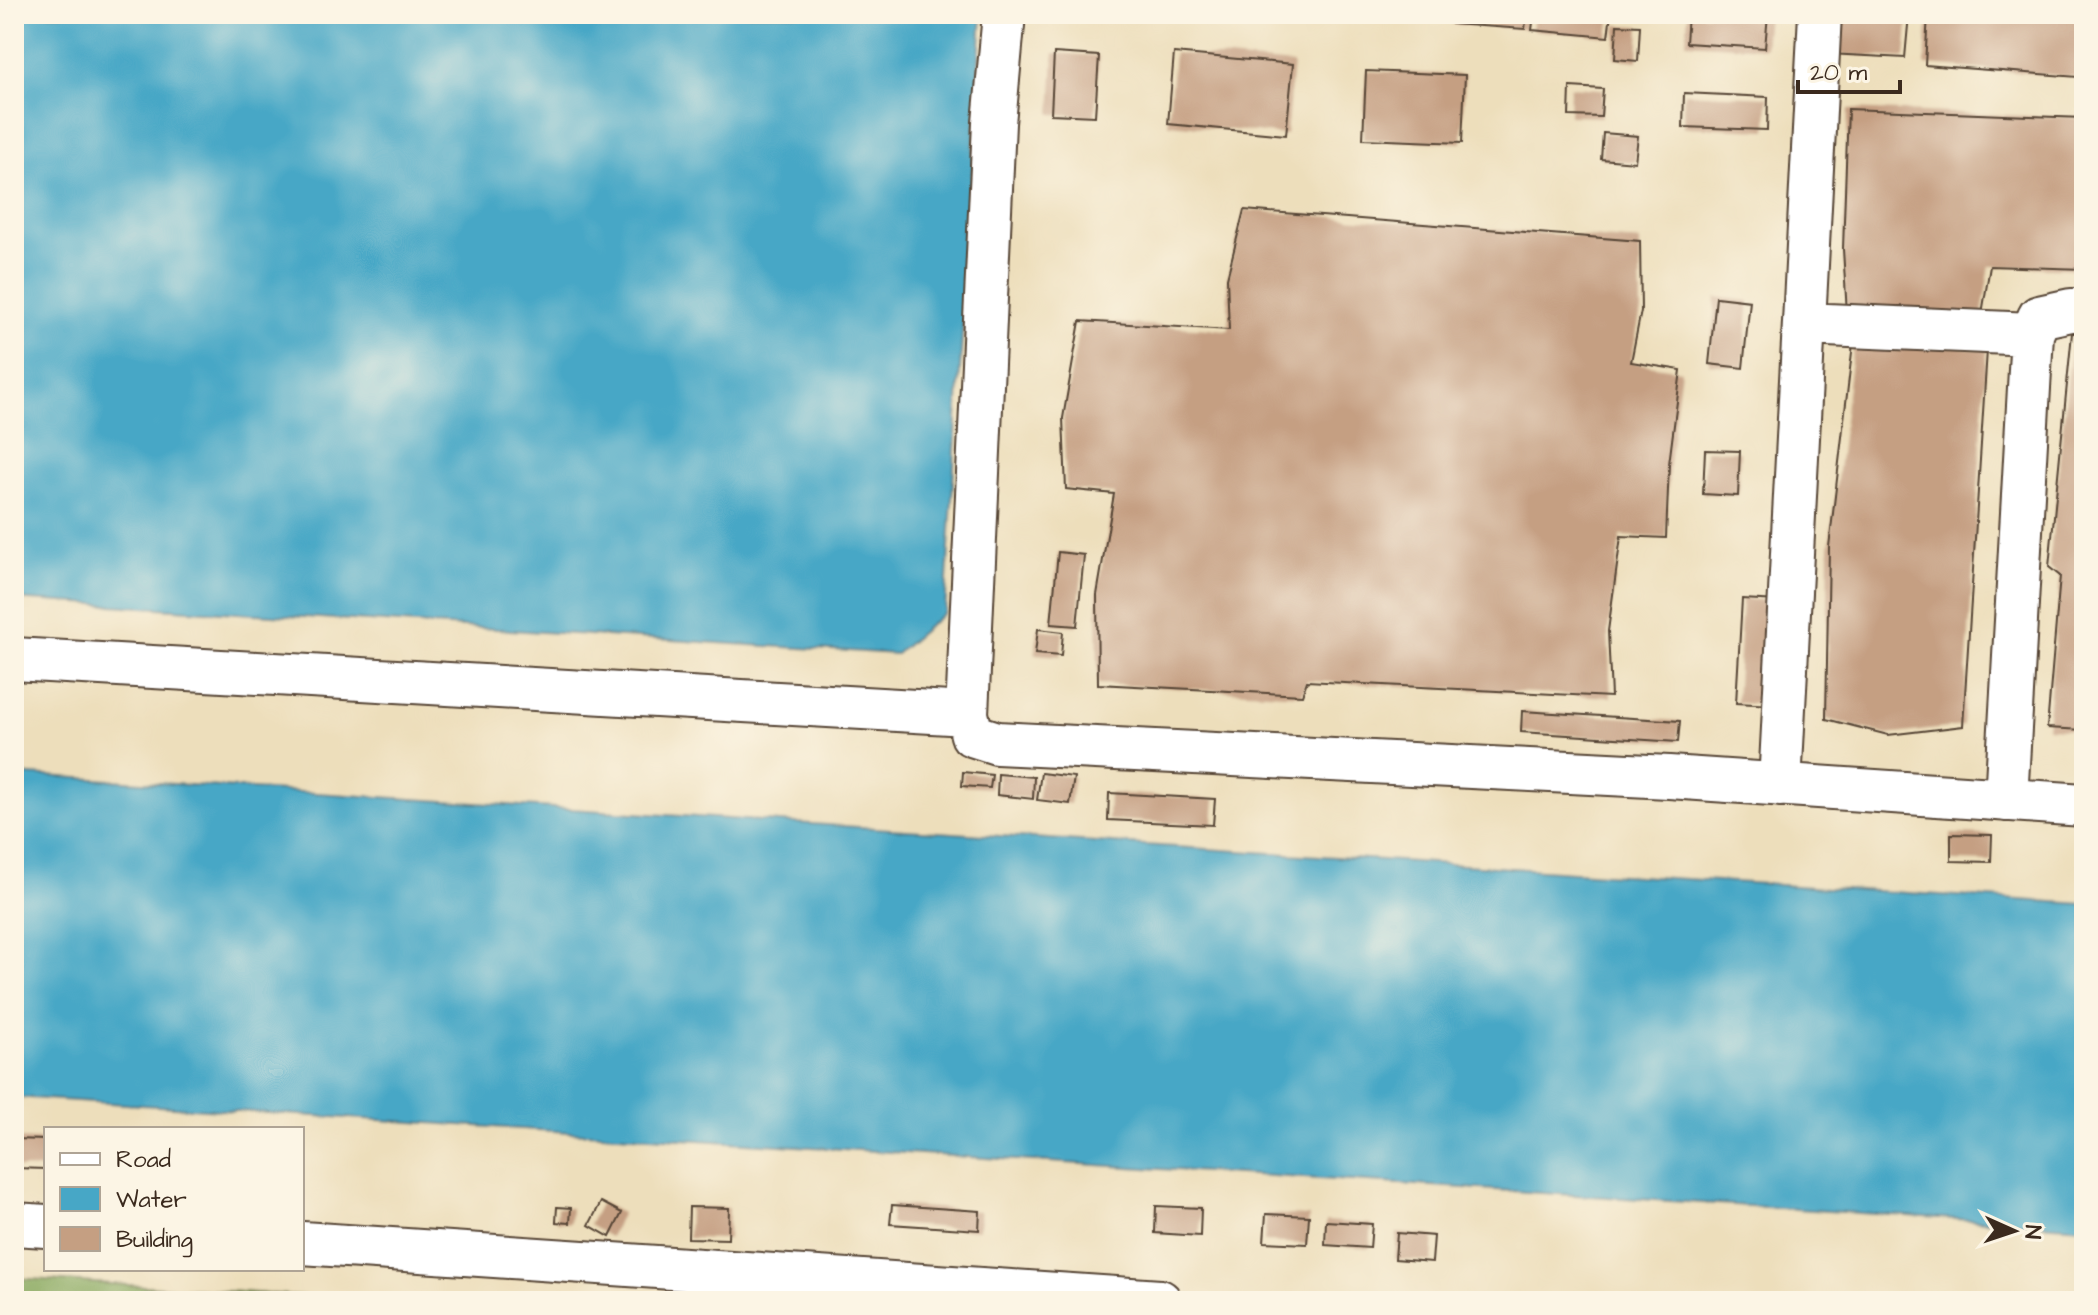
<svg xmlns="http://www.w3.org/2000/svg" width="2098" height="1315" viewBox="0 0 2098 1315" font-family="'Architects Daughter',sans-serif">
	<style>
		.forest { fill: #84a65a; stroke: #60683c; stroke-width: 2 }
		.water { fill: #47a7c6; stroke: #416872; stroke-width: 2 }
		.building { fill: #c59f82 }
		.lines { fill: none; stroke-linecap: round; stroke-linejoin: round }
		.minor-casing { stroke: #564536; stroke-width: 46 }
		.minor { stroke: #fff; stroke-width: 42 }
	</style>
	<rect width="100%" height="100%" fill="#fcf5e5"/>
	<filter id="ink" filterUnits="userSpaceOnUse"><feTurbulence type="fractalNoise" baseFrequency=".0125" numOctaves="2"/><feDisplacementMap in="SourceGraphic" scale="16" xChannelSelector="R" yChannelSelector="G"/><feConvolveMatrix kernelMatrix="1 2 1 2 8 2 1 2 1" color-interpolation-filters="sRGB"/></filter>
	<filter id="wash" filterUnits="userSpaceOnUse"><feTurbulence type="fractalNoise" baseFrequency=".006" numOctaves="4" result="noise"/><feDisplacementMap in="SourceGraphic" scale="32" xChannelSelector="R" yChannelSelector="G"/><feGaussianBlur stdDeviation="1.8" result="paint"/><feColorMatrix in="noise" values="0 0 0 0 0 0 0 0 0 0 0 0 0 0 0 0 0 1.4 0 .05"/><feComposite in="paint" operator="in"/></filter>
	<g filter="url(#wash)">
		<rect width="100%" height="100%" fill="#eddebb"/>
		<path class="forest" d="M14,1278l373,23h-373z"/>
		<path class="water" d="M14,14h968l-37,598 -49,42 -882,-55z
			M14,774l2070,130v323l-2070,-130z"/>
		<g id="blocks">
			<path class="building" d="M1319,14h104v8l-77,-3 -27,-3z
				M1453,14h74l-2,15 -73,-5z
				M1534,14h77l-3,23 -76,-7z
				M1688,14h80l-3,34 -79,-5z
				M1832,14h77l-4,44 -76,-4z
				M1928,14h156l-6,63 -153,-12z
				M1617,25l23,1 -2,35 -23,-2z
				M1054,53l45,3 -4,60 -44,-2z
				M1174,53l119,11 -7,71 -118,-11z
				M1366,71l99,4 -3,68 -99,-4z
				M1570,87l33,2 -2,28 -32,-1z
				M1684,93l84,4 -1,33 -84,-3z
				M1848,109l236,9v151l-94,-3 -9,54 -134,-7 -4,-64z
				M1603,133l35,3 -3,26 -34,-3z
				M1244,210l396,31 1,70 -10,51 50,8 -12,94 -3,74 -45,-2 -13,95 3,66 -304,-16 -5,14 -204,-11 -1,-89 17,-101 -48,-5 -3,-71 17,-97 149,9 -2,-52z
				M1716,297l34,4 -7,67 -34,-4z
				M2072,333h12v397l-37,-2 13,-152 -11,-9z
				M1854,335l133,15 -24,376 -75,9 -62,-16 3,-172z
				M1705,450l35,1 -2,45 -35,-2z
				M1058,552l26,3 -7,71 -26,-2z
				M1742,599l37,2 -6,104 -37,-2z
				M1038,629l25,3 -2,24 -26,-2z
				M1522,711l158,10 -2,21 -157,-10z
				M963,772l29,3 -2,13 -28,-2z
				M1041,773l33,4 -4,27 -33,-4z
				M998,774l36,3 -1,22 -36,-4z
				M1109,793l106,6 -2,26 -105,-5z
				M1951,834l41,1 -1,27 -40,-1z
				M14,1139l32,1v29l-32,-1z
				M601,1202l21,11 -12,24 -21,-12z
				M892,1205l88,6 -1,19 -89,-6z
				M1156,1206l45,2 -1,28 -45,-3z
				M557,1207l14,1 -1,15 -14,-1z
				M689,1207l40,1 -1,31 -40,-1z
				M1266,1214l43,2 -2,28 -43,-2z
				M1326,1221l46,3 -2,24 -45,-3z
				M1397,1233l37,3 -2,26 -37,-3z"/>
		</g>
	</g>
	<g filter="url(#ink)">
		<use href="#blocks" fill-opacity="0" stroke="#564536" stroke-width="2"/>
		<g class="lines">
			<defs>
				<path id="minor" d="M1004,14l-10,109 -27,591 5,21 25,8 672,34 415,28
					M1804,324l228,10
					M14,659l953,55
					M1780,785l40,-771
					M2006,800l26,-466 7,-17 32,-7h13
					M14,1224l32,2
					M302,1243l858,58"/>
			</defs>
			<use href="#minor" class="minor-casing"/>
			<use href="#minor" class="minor"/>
		</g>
	</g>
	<rect width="2098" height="1315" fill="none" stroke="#fcf5e5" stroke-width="48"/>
	<rect x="44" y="1127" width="260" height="144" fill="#fcf5e5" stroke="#afa495" stroke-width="2"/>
	<rect x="60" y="1153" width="40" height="12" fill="#ffffff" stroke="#afa495" stroke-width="2"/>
	<text x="116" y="1167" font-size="24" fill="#3b2a1e">Road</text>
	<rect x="60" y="1187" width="40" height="24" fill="#47a7c6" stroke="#afa495" stroke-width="2"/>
	<text x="116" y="1207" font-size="24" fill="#3b2a1e">Water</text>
	<rect x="60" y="1227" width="40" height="24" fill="#c59f82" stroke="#afa495" stroke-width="2"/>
	<text x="116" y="1247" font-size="24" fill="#3b2a1e">Building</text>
	<g transform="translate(2014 1231) rotate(93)" stroke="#fcf5e5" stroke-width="6" paint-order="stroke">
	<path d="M0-6L14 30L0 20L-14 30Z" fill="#3b2a1e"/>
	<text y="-12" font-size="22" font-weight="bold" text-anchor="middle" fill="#3b2a1e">N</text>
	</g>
	<path d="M1798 80v12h102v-12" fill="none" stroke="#3b2a1e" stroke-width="4"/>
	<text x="1810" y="80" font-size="24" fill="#3b2a1e" stroke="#fcf5e5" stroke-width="6" paint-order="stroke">20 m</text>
</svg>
